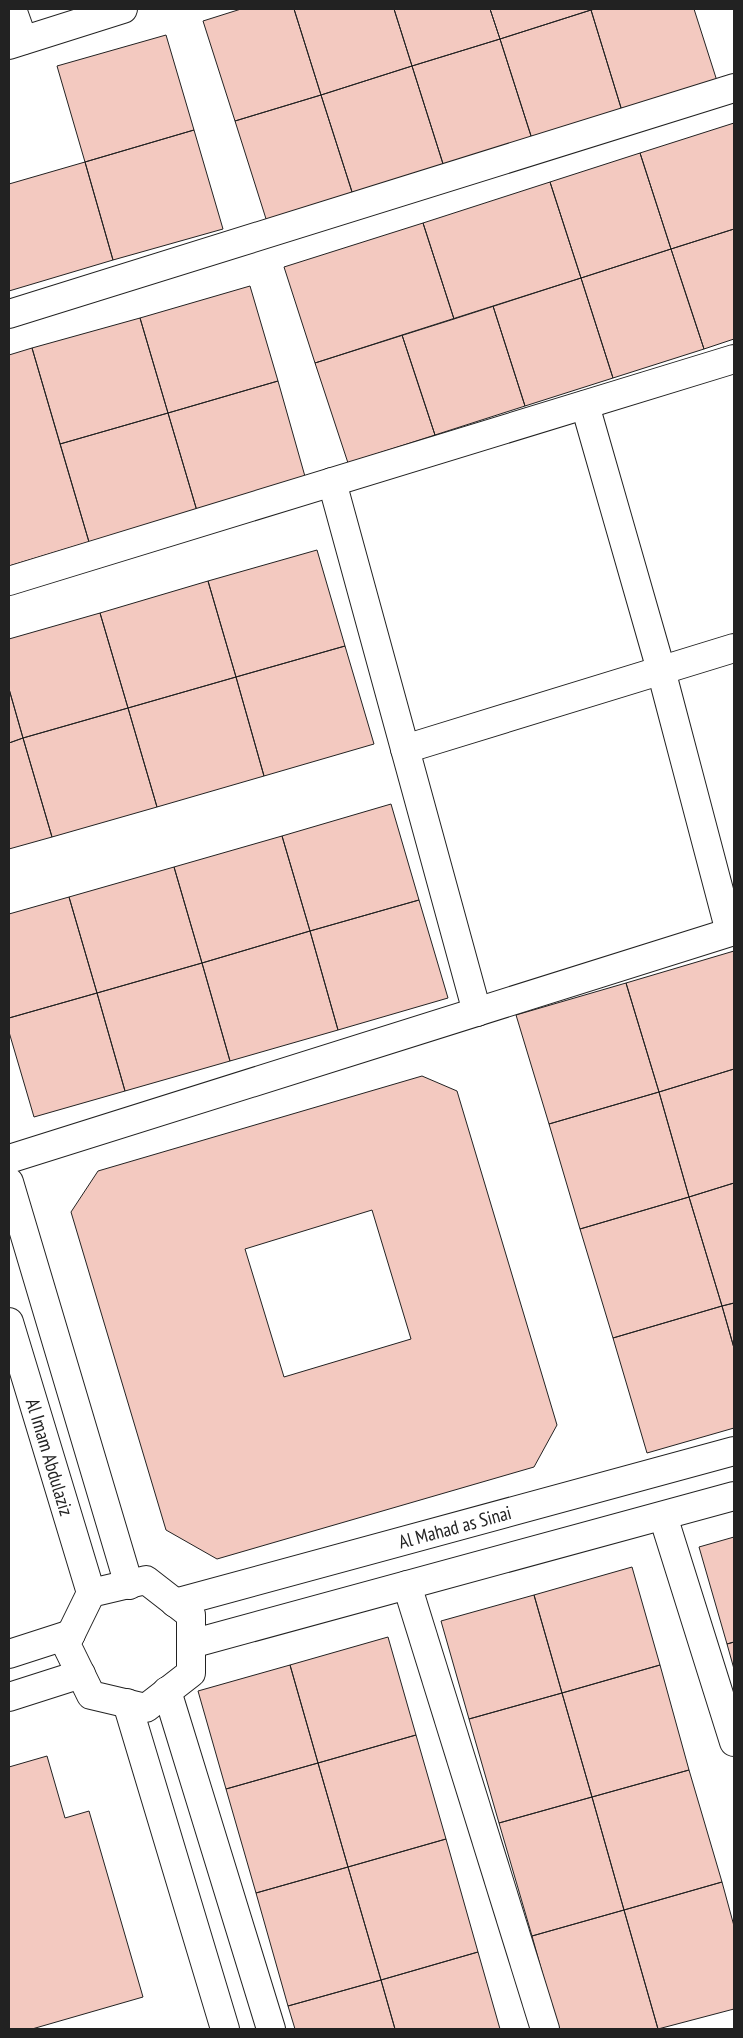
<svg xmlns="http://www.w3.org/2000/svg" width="743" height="2038" viewBox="0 0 743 2038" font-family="'PT Sans Narrow',sans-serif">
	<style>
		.building { fill: #f3c9c0; stroke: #222; fill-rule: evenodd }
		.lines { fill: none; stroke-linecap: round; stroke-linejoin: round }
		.minor-casing { stroke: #222; stroke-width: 30 }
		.minor { stroke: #fff; stroke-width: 28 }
		.labels { text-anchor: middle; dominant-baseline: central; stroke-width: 4; stroke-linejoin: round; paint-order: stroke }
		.street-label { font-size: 19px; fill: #222; stroke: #fff }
	</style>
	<rect width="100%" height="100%" fill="#fff"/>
	<path class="building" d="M241,9h53l27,86 -86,26 -32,-100z
		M294,9h100l18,57 -91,29z
		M394,9h96l10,30 -88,27z
		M490,9h100l1,1 -91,29z
		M596,9h98l23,72 -95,30 -31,-101z
		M591,10l31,101 -90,28 -32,-100z
		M166,35l28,95 -109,32 -28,-96z
		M500,39l32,100 -88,28 -32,-101z
		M412,66l32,101 -91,28 -32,-100z
		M321,95l32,100 -86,27 -32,-101z
		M734,123v106l-63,20 -31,-96z
		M194,130l29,99 -110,31 -28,-98z
		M640,153l31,96 -90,29 -31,-96z
		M85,162l28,98 -104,31v-107z
		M550,182l31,96 -127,41 -31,-96z
		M423,223l31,96 -139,44 -31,-96z
		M734,229v110l-30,10 -33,-100z
		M671,249l33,100 -91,29 -32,-100z
		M581,278l32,100 -88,28 -32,-100z
		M250,286l28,95 -110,32 -28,-95z
		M493,306l32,100 -90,29 -33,-100z
		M140,318l28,95 -108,31 -28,-96z
		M402,335l33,100 -87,28 -33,-100z
		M32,348l57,194 -80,24v-211z
		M278,381l28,99 -109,31 -29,-98z
		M168,413l29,98 -108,31 -29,-98z
		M317,550l28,96 -109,31 -28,-96z
		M208,581l28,96 -108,31 -28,-95z
		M100,613l28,95 -105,30 -14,-49v-50z
		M345,646l29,98 -110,32 -28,-99z
		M236,677l28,99 -107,31 -29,-99z
		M9,689l14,49 -14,5z
		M128,708l29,99 -105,30 -29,-99z
		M23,738l29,99 -43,12v-106z
		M391,804l28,96 -109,31 -28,-95z
		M282,836l28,95 -108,32 -28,-96z
		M174,867l28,96 -105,30 -28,-96z
		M69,897l28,96 -88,25v-104z
		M419,900l29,98 -110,32 -28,-99z
		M310,931l28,99 -108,31 -28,-98z
		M734,951v118l-75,23 -33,-109z
		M202,963l28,98 -105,30 -28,-98z
		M626,983l33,109 -110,32 -33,-109z
		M97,993l28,98 -91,26 -25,-85v-14z
		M734,1069v114l-45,14 -30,-105z
		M422,1076l35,15 100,334 -23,42 -317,92 -51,-29 -95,-318 27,-41zM372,1210l39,129 -127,38 -39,-128z
		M659,1092l30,105 -109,32 -31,-105z
		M734,1183v120l-12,3 -33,-109z
		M689,1197l33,109 -109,32 -33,-109z
		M734,1303v45l-12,-42z
		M722,1306l12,42v80l-87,25 -34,-115z
		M734,1537v105l-7,2 -28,-97z
		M632,1567l28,98 -98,28 -28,-98z
		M534,1595l28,98 -93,26 -28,-98z
		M388,1637l28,98 -98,28 -28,-98z
		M734,1642v27l-7,-25z
		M290,1665l28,98 -92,26 -28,-98z
		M660,1665l29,105 -97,27 -30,-104z
		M562,1693l30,104 -93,26 -30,-104z
		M416,1735l30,104 -98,28 -30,-104z
		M47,1756l18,62 24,-7 54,186 -111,32h-23v-262z
		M318,1763l30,104 -92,26 -30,-104z
		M689,1770l33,112 -98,28 -32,-113z
		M592,1797l32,113 -92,26 -33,-113z
		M446,1839l32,113 -97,28 -33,-113z
		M348,1867l33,113 -93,26 -32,-113z
		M722,1882l12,44v83l-76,20 -34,-119z
		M624,1910l34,119h-100l-26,-93z
		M478,1952l22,77h-105l-14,-49z
		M381,1980l14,49h-100l-7,-23z"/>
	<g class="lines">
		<defs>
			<g id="minor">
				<path d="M12,9l11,31"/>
				<path d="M9,45l114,-36"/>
				<path d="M9,314l725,-226"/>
				<path d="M585,405l76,265 69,262"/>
				<path d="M332,482l145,530"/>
				<path d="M9,581l725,-222"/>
				<path d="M405,749l329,-101"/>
				<path d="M9,1159l725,-228"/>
				<path d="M9,1182l120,403"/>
				<path id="s1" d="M9,1322l82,271"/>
				<path d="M663,1516l71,226"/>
				<path d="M146,1580l45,35v58l-45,35 -55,-13 -25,-51 25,-51z"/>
				<path d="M407,1585l138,444"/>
				<path id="s2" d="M175,1603l559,-152"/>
				<path d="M191,1644l543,-148"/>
				<path d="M9,1654l62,-20"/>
				<path d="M167,1691l104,338"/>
				<path d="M9,1697l72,-23"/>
				<path d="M127,1703l98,326"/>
			</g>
		</defs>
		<use href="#minor" class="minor-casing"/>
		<use href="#minor" class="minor"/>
	</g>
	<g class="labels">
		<g class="street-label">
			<text stroke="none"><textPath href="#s1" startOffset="141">Al Imam Abdulaziz</textPath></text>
			<text stroke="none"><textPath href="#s2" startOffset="290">Al Mahad as Sinai</textPath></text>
		</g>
	</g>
	<rect width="743" height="2038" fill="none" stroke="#222222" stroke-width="20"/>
</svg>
